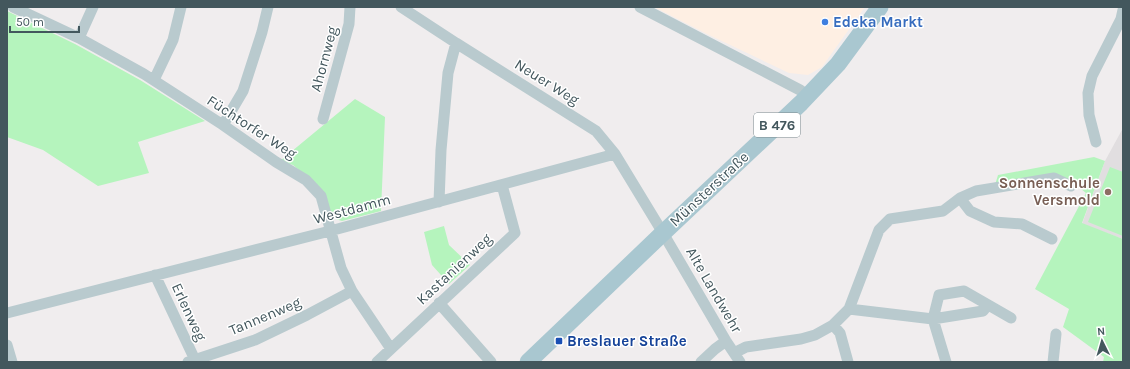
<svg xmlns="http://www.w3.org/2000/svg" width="1130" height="369" viewBox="0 0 1130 369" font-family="Karla,sans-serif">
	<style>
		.commercial { fill: #feefe3 }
		.education { fill: #e1dee0 }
		.green { fill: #b5f4bd }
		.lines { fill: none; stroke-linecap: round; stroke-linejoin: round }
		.street { stroke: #b9cace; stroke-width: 11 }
		.primary { stroke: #a9c7d0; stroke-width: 17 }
		.shop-dot { fill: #3f7fe0; stroke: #fff; stroke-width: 1.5 }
		.education-dot { fill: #8d6e63; stroke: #fff; stroke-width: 1.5 }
		.transit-dot { fill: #1a4fb4; stroke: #fff; stroke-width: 1.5 }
		.labels { text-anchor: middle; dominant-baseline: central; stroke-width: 3; stroke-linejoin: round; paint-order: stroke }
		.shield { fill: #fff; stroke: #7b898e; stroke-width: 1 }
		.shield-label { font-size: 14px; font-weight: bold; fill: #43575d }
		.shop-label { font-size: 15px; font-weight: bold; fill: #366cbe; stroke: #fff; text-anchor: start }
		.street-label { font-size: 15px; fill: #43575d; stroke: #fff }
		.education-label { font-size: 15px; font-weight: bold; fill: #785e54; stroke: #fff; text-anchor: end }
		.transit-label { font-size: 15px; font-weight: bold; fill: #164399; stroke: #fff; text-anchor: start }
	</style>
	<rect width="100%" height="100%" fill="#f0edee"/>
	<path class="commercial" d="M654,7h211l-43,60 -14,8 -19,-2 -82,-39z"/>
	<path class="education" d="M1123,128v111l-41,-15 23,-63z"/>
	<path class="green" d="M7,11l68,33 65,36 65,41 -67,21 11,31 -51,13 -55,-36 -36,-13z
		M355,99l30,18 -4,94 -39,10 -10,-3 -13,-31 -26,-22 -13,-4z
		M1094,157l11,4 -23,62 41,16v123h-20l1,-5 -41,-30 6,-18 -34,-20 51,-96 -10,-8 -21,-9 -60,9 3,-10z
		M1110,167l13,5v64l-35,-14z
		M444,226l5,19 21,20 -21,19 -17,-19 -8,-33z"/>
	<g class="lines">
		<path class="street" d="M13,7l66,31 65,36 79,51 53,37 30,18 15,16 20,72 11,23 39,58
			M401,7l55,36
			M640,7l160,83 8,6
			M79,38l14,-31
			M154,80l19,-40 8,-33
			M323,119l26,-95 1,-17
			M223,125l20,-34 19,-59 6,-25
			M1096,142l-7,-27 -1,-22 4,-17 29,-57 2,-9
			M960,198l16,-7 78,-13 17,8
			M439,202l2,-52 7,-77 8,-30 140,88 19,23
			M155,275l41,87
			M439,303l52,59
			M988,305l-5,6 -50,8 6,-24 25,-4 47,27
			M849,309l84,10 13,43
			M7,313l323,-82 285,-77 48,79 63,108 14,21
			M833,325l7,8 8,29
			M7,345l5,17
			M734,353l12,-6 55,-8 14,-4 18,-10 16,-16 30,-79 11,-11 53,-8 17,-13 10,13 24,11 28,2 30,15
			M188,362l67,-22 52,-25 45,-24
			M377,362l138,-129 -13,-48
			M701,362l14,-13 11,-8
			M1053,362l3,-28"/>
		<path class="primary" d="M528,362l135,-129 138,-130 37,-39 42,-57"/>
	</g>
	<circle class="shop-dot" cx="825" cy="22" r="4"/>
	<circle class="education-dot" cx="1108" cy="192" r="4"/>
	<rect class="transit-dot" x="555" y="337" width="8" height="8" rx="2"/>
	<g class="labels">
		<rect class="shield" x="754" y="113" width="46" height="24" rx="3"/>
		<g class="shield-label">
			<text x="777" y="125">B 476</text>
		</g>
		<g class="shop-label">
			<text x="833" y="22">Edeka Markt</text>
		</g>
		<g class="street-label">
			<text transform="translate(324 59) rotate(-75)">Ahornweg</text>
			<text transform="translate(547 82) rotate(32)">Neuer Weg</text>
			<text transform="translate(252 127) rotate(33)">Füchtorfer Weg</text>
			<text transform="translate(709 189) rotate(-43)">Münsterstraße</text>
			<text transform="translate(352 209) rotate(-15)">Westdamm</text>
			<text transform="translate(454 269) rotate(-43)">Kastanienweg</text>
			<text transform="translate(714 290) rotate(60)">Alte Landwehr</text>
			<text transform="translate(189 312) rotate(65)">Erlenweg</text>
			<text transform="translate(265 316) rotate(-23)">Tannenweg</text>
		</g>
		<g class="education-label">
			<text x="1100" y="183">Sonnenschule<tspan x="1100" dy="17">Versmold</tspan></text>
		</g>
		<g class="transit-label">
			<text x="567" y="341">Breslauer Straße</text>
		</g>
	</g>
	<rect width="1130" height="369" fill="none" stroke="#43575d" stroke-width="16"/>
	<g transform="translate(1102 341) rotate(355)" stroke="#ffffff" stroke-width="3" paint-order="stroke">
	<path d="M0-3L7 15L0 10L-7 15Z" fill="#43575d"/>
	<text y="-6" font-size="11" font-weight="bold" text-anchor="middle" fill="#43575d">N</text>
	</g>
	<path d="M10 26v6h69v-6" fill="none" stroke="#43575d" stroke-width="2"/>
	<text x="16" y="26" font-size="12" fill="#43575d" stroke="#ffffff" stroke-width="3" paint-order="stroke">50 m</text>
</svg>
